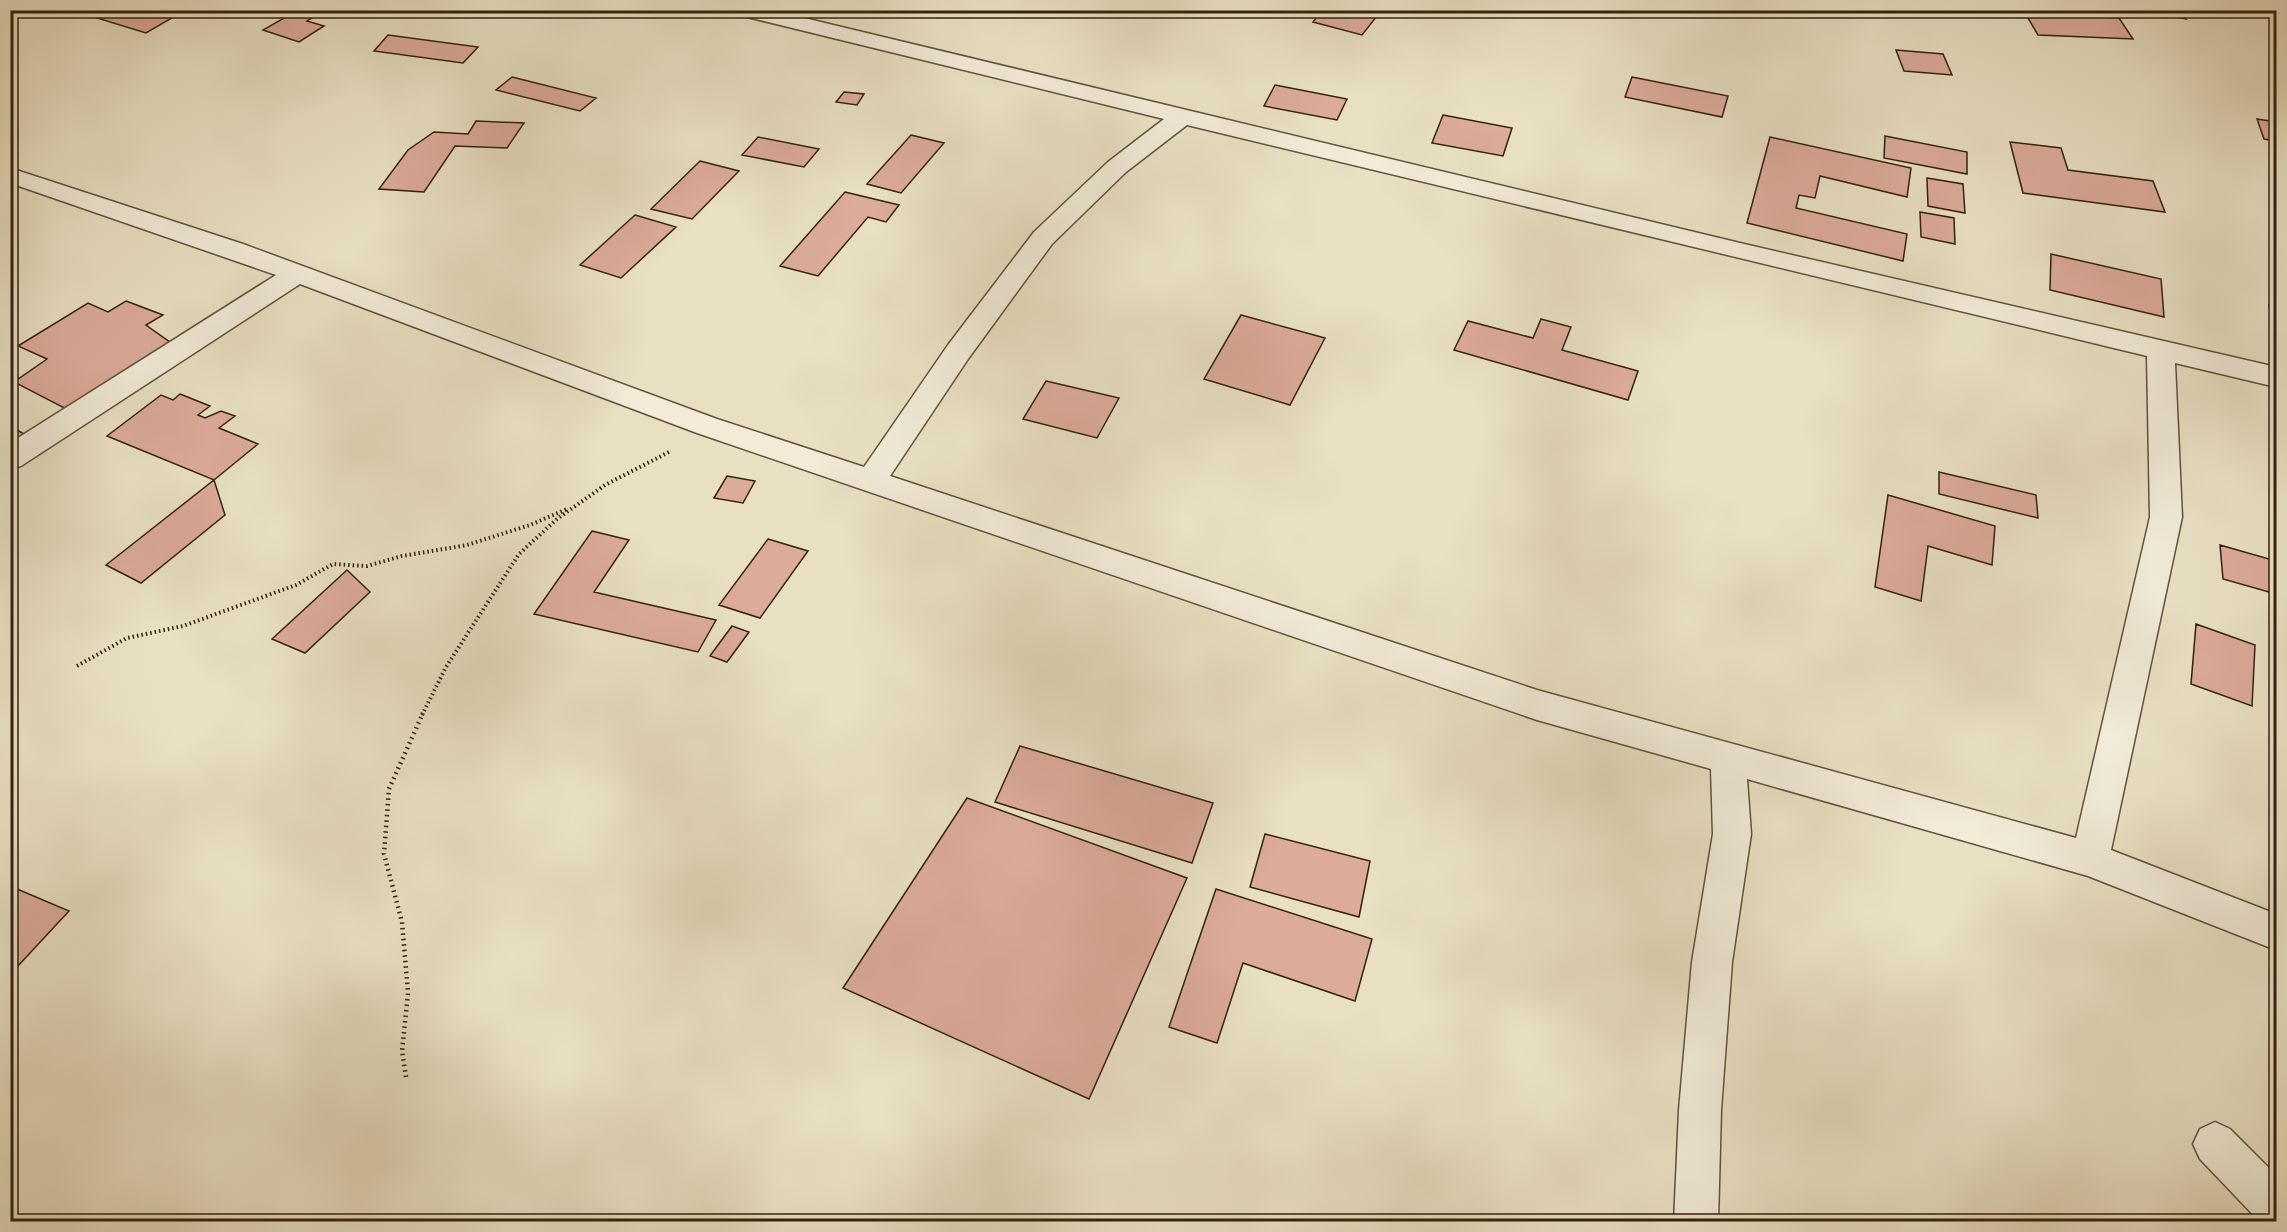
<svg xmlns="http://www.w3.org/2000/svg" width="2287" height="1232" viewBox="0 0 2287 1232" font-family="Vollkorn,serif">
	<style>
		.building { fill: #dcab9a; stroke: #32220f; stroke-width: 1.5 }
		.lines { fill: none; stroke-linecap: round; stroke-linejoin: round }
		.street-casing { stroke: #60523c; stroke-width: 3 }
		.path-far1 { stroke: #32220f; stroke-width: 4; stroke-dasharray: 1.5 3; stroke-linecap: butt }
		.path { stroke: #32220f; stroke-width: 4.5; stroke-dasharray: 1.5 4; stroke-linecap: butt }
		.street { fill: #f1ebd8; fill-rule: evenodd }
	</style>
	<rect width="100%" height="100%" fill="#e9e0c3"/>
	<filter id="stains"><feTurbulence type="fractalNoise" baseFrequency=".00333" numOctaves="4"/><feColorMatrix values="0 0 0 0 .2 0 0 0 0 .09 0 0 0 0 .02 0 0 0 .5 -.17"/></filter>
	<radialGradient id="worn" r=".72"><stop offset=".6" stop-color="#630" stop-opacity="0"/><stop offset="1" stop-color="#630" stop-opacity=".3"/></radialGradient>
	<path class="building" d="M71,10h90l16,5 -31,18z
		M298,10l17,6 -8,5 17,5 -25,16 -36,-12z
		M1322,10h31l24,6 -15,19 -49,-13z
		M2149,10h31l6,9 -36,-7z
		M2025,13l94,5 14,21 -95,-4z
		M388,35l90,12 -15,16 -89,-12z
		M1896,50l47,4 9,21 -48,-4z
		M512,77l84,21 -16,13 -84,-21z
		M1632,77l96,19 -6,21 -97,-20z
		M1275,85l72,14 -10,21 -73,-14z
		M844,92l20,2 -7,11 -21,-3z
		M1443,115l69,13 -9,28 -71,-13z
		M2257,119l19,3v19l-12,-2z
		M476,121l48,2 -17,25 -52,-2 -31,46 -45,-3 29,-39 26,-18 34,2z
		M911,135l33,8 -43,50 -34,-9z
		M1885,136l82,16v22l-83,-16z
		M758,137l61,12 -15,18 -62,-12z
		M1770,137l141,31 -4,29 -87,-21 -5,22 -16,-3 -3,13 111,26 -4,27 -156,-38z
		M2010,142l51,6 7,22 85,11 12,31 -142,-19z
		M700,161l39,10 -47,48 -41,-10z
		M1927,178l36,6 2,29 -37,-7z
		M845,192l54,13 -13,17 -18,-5 -50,59 -38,-10z
		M1920,212l34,6 1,26 -34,-7z
		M635,215l41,12 -55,51 -41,-13z
		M2051,254l110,25 3,38 -114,-27z
		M126,301l37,14 -17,10 28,20 -104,66 -56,-29 33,-23 -29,-13 70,-43 20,9z
		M2269,305l7,2v31l-2,-1z
		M1241,315l84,23 -35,67 -86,-26z
		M1541,319l30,8 -9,23 76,21 -10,29 -174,-50 14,-29 65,17z
		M1046,381l73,17 -22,40 -74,-19z
		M180,394l30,12 -12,9 7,3 16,-7 14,5 -16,12 39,16 -44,36 -107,-44 54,-41 12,5z
		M10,426l21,12 -21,13z
		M1939,472l97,23 2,23 -99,-24z
		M727,476l28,5 -12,22 -29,-5z
		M214,480l11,35 -84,68 -35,-18z
		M1888,495l107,31 -3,39 -64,-19 -7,55 -46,-14z
		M592,531l37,9 -35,52 122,28 -18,32 -164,-38z
		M768,539l40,12 -48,67 -41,-13z
		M2220,545l56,16v33l-53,-15z
		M347,570l23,22 -65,61 -33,-14z
		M2196,624l59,21 -3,61 -61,-22z
		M732,626l17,6 -22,30 -17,-6z
		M1020,746l193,57 -21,60 -197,-61z
		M967,798l220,80 -98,221 -246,-111z
		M1265,834l105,27 -11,56 -109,-30z
		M10,886l59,25 -53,57 -6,-3z
		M1216,889l156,50 -17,62 -112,-38 -26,80 -48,-16z"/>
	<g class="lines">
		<defs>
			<path id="street" d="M732,10h39l969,233 536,124v20l-101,-24 7,154 -71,333 165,64v36l-188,-74 -341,-97 4,55 -19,128 -11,148 -3,112h-44l5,-112 13,-148 21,-128 -2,-65 -174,-49 -840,-287 -397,-149 -279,182 -11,3v-26l266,-168 -266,-92v-15l233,76 474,175 147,48 84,-122 86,-113 74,-70 56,-43 -429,-105zM1187,125l960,231 3,161 -74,321 -539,-148 -647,-214 78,-117 84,-115 74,-72z
				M2215,1122l15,7 46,46v47h-16l-60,-63 -7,-15 7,-15z"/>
		</defs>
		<use href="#street" class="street-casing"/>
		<path class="path-far1" d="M77,666l50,-28 56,-12 113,-41 37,-21 34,2 35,-10 65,-11 63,-20 37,-16
			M422,715l24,-48 73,-113 38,-35 48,-34 64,-33"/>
		<path class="path" d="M406,1077l-4,-26 6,-58 -6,-71 -18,-68 5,-65 34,-76"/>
		<use href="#street" class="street"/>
	</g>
	<rect width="2287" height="1232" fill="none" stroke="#e9e0c3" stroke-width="36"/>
	<rect x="12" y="12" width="2263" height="1208" fill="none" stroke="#32220f" stroke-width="3"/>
	<rect x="18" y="18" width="2251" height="1196" fill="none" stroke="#32220f" stroke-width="1.5"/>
	<rect width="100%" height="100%" filter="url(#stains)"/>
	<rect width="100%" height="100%" fill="url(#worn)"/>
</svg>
